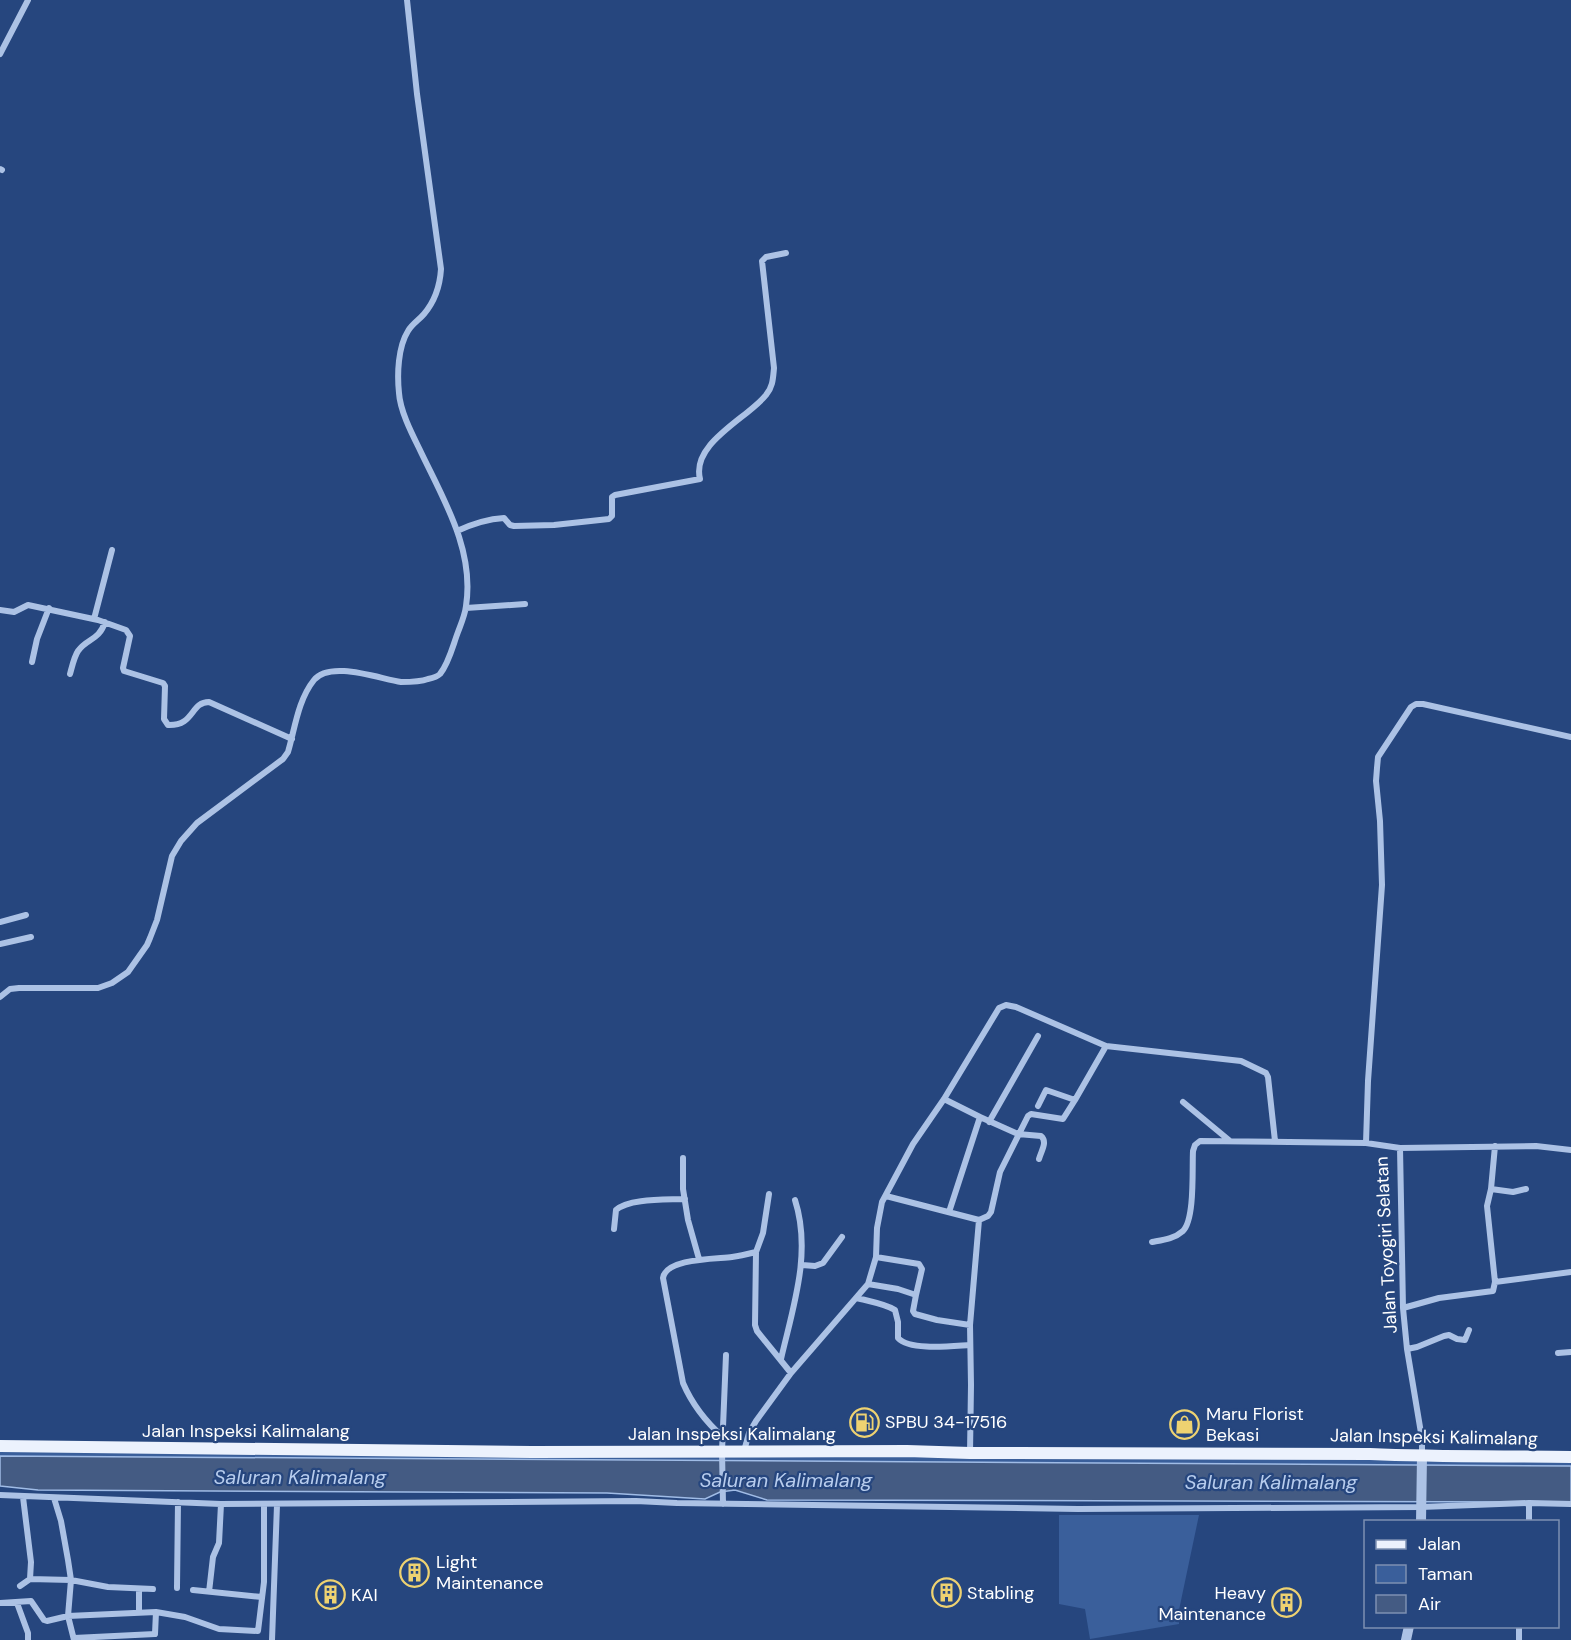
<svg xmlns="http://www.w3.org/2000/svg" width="1571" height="1640" viewBox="0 0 1571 1640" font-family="'DM Sans',sans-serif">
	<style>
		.green { fill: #3a5f9b }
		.water { fill: #445b83; stroke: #a0bce6; stroke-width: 1.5 }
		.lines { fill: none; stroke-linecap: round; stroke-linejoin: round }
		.minor { stroke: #acc2e5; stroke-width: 6 }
		.tertiary { stroke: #acc2e5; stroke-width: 10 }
		.primary { stroke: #ecf2fd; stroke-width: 12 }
		.labels { text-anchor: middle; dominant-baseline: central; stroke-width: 4.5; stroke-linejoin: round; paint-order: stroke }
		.street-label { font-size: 18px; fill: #fff; stroke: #26467e }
		.poi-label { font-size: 18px; fill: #fff; stroke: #26467e; text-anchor: start }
		.water-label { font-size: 20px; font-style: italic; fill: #b7cced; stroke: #26467e }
	</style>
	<rect width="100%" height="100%" fill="#26467e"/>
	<path class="green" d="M0,1446l850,5 575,10 146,-3v8l-1571,-10z
		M1059,1515h140l-20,95v14l-89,15 -5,-30 -26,-5z"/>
	<path class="water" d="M0,1456l1571,10v36l-804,-2 -32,-10 -15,2 -15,7 -98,-6 -569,-3 -38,-4z"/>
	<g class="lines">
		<path class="minor" d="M0,54l28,-54
			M0,169l2,1
			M457,531c15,-7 31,-12 47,-13l6,7 4,1 40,-1 55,-6 3,-3v-19l3,-2 85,-16c-9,-36 48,-61 66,-84 7,-8 7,-17 8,-27l-12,-107 4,-4 20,-4
			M466,608l59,-4
			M0,610l14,2 14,-7 70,15 28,10 4,6 -7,32 1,3 39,12 2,3 -1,33 4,6c27,1 22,-23 41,-23l83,37
			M94,619l18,-69
			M32,662l5,-23 12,-31
			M70,674c2,-7 4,-17 8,-23 9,-13 21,-10 27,-29
			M0,922l26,-7
			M0,944l31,-7
			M0,997l10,-8 9,-1h79l14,-5 16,-11 19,-27 3,-7 7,-18 15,-64 9,-15 16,-18 86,-64 5,-7c7,-24 10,-52 26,-72 16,-20 66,-1 87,2 9,0 19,0 27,-3 5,-1 9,-2 12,-5 9,-11 13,-29 18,-42 3,-8 7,-17 8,-26 9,-57 -24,-109 -47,-158 -8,-16 -19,-38 -20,-55 -2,-19 -1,-46 9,-62 4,-7 11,-11 16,-17 11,-13 16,-29 17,-45l-24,-175 -10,-94
			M944,1099l36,18 -31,95
			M1075,1100l31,-54
			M1183,1102l47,39
			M980,1117l38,17 23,2c7,6 0,15 -2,23
			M989,1122l49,-86
			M1366,1143l2,-62 14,-196 -2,-64 -4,-40 1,-13 1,-11 33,-50 5,-3h7l148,33
			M1495,1146l-4,43 22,3 13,-3
			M1400,1148l3,160 4,41 15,90v16
			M683,1158v31l5,31 11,39
			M769,1194l-6,39 -7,19 -1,73 2,6 34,42
			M886,1196l93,24 -9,105 1,60 -1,68
			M979,1220l9,-4 3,-4 9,-40 28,-56 3,-2 32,5 12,-19 -29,-10 -8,16
			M614,1229l2,-19c13,-12 50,-10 69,-11
			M1152,1242c11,-2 22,-3 31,-11 12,-12 9,-62 10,-80l2,-6 5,-4 166,2 34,5 136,-2 35,4
			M876,1257l43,7 3,5 -6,26
			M802,1265l13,1 8,-3 19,-26
			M1495,1282l76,-10
			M868,1284l30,5 18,6 -3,16 2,3 22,6 33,5
			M857,1298c11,3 29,6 38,12l3,12v16c12,13 54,8 72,7
			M1403,1308l36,-10 54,-7 2,-9 -8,-76 4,-17
			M1407,1349l10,-2 27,-11 5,-1 8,4 8,1 4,-10
			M1558,1353l13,-1
			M781,1359c12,-52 31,-106 14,-159
			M723,1437c-17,-15 -31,-33 -40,-54l-20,-105c3,-20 53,-19 69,-21 8,-1 16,-3 24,-5
			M744,1451l5,-18 7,-12 35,-48 77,-89 8,-27 1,-29 5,-26 31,-58 31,-45 55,-91 7,-3 10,2 90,39 135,15 25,12 2,4 7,64
			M0,1495l221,9 415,-3 41,2 401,6 343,-2 108,-4 42,1
			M54,1498l7,23 7,39 3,20 -3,36 6,24
			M723,1504l-1,-53 4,-96
			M1529,1522v-19
			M30,1579l41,1 37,7 45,2
			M20,1586l10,-7 1,-17 -8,-65
			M177,1588l1,-86
			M193,1590l69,7
			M209,1592l4,-35 6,-14 2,-39
			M0,1603l31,-2 13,19 3,1 21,-5 88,-4 29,5 34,12 39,2 6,-49v-77
			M17,1603l11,30v7
			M139,1612v-23
			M74,1638l81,-4 1,-22
			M272,1640l5,-135
			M1519,1640v-14"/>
		<path class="tertiary" d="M1421,1522l1,-66
			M1406,1640l3,-14"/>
		<path class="primary" d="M0,1446l532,6 375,-1 63,2 400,1c67,3 134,2 201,3"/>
	</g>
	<defs>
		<symbol id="fuel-ring" viewBox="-11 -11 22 22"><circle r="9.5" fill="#26467e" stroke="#eed271" stroke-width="1.5"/><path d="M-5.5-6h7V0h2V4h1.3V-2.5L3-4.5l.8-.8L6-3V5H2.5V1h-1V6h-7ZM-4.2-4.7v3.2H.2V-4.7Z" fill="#eed271"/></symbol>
		<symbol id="shop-ring" viewBox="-11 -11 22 22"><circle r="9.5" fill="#26467e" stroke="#eed271" stroke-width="1.5"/><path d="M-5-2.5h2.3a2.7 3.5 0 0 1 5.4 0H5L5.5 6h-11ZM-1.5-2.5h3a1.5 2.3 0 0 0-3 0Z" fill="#eed271"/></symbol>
		<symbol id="building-ring" viewBox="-11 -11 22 22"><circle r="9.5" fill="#26467e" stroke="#eed271" stroke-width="1.5"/><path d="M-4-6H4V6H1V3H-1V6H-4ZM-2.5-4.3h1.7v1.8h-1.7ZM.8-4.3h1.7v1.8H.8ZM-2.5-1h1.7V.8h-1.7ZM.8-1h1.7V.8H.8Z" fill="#eed271"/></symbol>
	</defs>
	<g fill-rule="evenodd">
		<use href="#fuel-ring" x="848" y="1406" width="33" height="33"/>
		<use href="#shop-ring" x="1168" y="1408" width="33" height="33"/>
		<use href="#building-ring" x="398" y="1556" width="33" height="33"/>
		<use href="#building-ring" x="930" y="1576" width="33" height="33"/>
		<use href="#building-ring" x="314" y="1578" width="33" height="33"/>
		<use href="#building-ring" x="1270" y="1586" width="33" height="33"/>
	</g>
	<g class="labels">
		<g class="street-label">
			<text transform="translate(1386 1245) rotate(-93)">Jalan Toyogiri Selatan</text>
			<text x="246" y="1431">Jalan Inspeksi Kalimalang</text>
			<text x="732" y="1434">Jalan Inspeksi Kalimalang</text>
			<text transform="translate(1434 1437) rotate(1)">Jalan Inspeksi Kalimalang</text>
		</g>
		<g class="poi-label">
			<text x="1206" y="1414">Maru Florist<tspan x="1206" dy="21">Bekasi</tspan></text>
			<text x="885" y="1422">SPBU 34-17516</text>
			<text x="436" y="1562">Light<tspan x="436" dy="21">Maintenance</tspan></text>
			<text x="967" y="1593">Stabling</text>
			<text x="1266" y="1593" text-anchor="end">Heavy<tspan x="1266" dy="21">Maintenance</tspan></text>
			<text x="351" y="1595">KAI</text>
		</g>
		<g class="water-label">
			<text x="300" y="1477">Saluran Kalimalang</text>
			<text x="786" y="1480">Saluran Kalimalang</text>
			<text x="1271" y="1482">Saluran Kalimalang</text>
		</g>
	</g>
	<rect x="1364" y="1520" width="195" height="108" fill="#26467e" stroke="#7d90b2" stroke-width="1.5"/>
	<rect x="1376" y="1540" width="30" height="9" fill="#ecf2fd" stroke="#7d90b2" stroke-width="1.5"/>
	<text x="1418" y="1550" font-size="18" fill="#ffffff">Jalan</text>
	<rect x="1376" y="1565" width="30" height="18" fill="#3a5f9b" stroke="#7d90b2" stroke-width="1.5"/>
	<text x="1418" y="1580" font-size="18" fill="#ffffff">Taman</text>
	<rect x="1376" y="1595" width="30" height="18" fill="#445b83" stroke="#7d90b2" stroke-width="1.5"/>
	<text x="1418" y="1610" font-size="18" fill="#ffffff">Air</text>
</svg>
